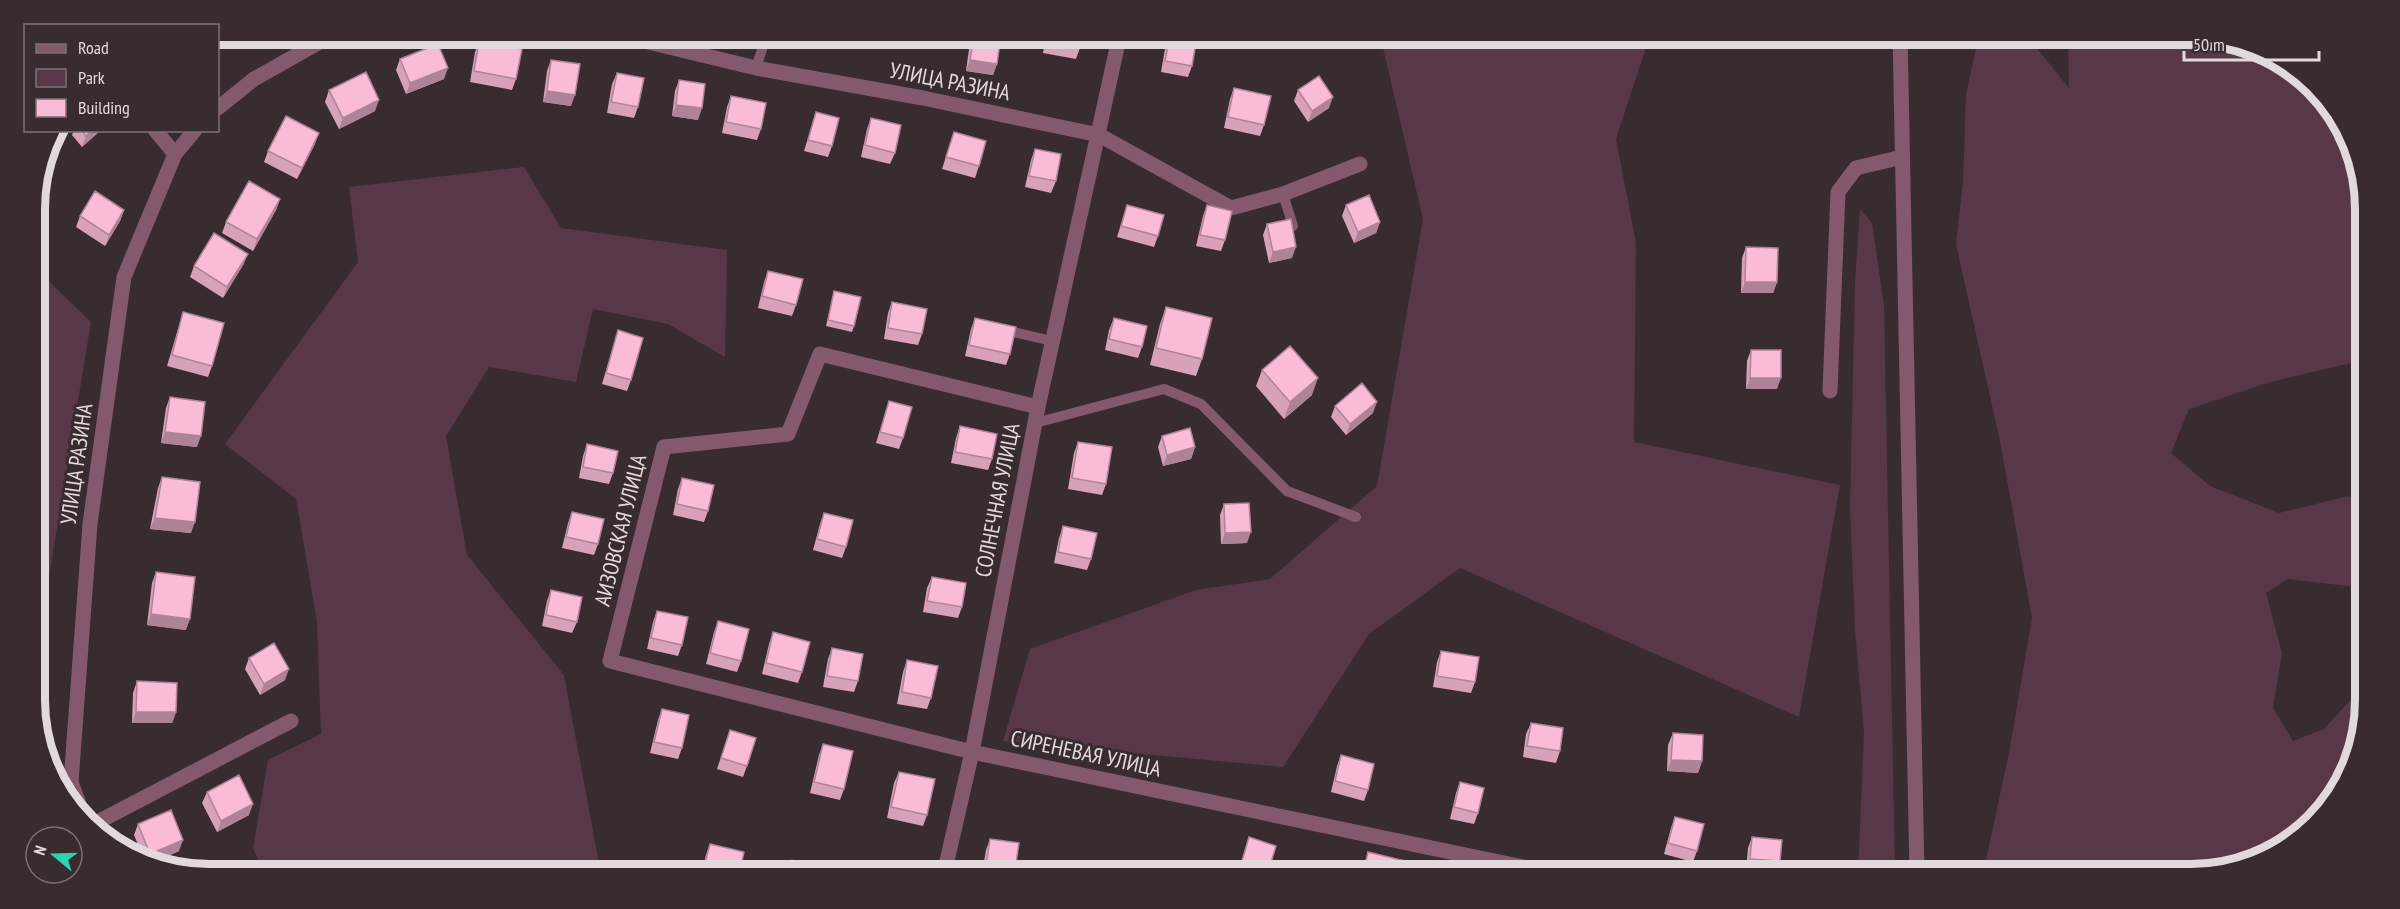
<svg xmlns="http://www.w3.org/2000/svg" width="2400" height="909" viewBox="0 0 2400 909" font-family="'PT Sans Narrow',sans-serif">
	<style>
		.green { fill: #583846 }
		.lines { fill: none; stroke-linecap: round; stroke-linejoin: round }
		.service { stroke: #84596c; stroke-width: 10 }
		.minor { stroke: #84596c; stroke-width: 15 }
		.tertiary { stroke: #84596c; stroke-width: 15 }
		.wall { fill: #d7a1b8 }
		.shaded-wall { fill: #af8396 }
		.building { fill: #fabbd6; stroke: #af8396; stroke-width: 1.5 }
		.labels { text-anchor: middle; dominant-baseline: central; stroke-width: 6; stroke-linejoin: round; paint-order: stroke }
		.street-label { font-size: 22px; fill: #e1d9dc; stroke: #382c31 }
		.rim { fill: none; stroke: #e1d9dc; stroke-width: 8 }
	</style>
	<rect width="100%" height="100%" fill="#382c31"/>
	<path class="green" d="M2191,34l56,10 75,50 42,92v174l-94,22 -81,27 -18,44 39,33 69,27 70,-17 16,15v77l-77,-9 -22,14 16,60 -9,55 20,33 31,-12 32,-35h9l-9,62 -20,41 -39,42 -95,35h-219l26,-121 23,-135 -32,-177 -44,-197 7,-62 3,-88 13,-59h47l43,53 -1,-53z
		M1380,35h270l-34,104 20,104 -2,199 206,43 -41,232 -339,-149 -91,66 -86,133 -280,-26 27,-92 166,-59 74,-11 107,-93 46,-267z
		M524,167l37,61 166,22 -2,107 -57,-33 -75,-15 -17,73 -87,-15 -43,69 21,119 97,120 37,199h-337l-11,-26 15,-88 53,-26 -4,-112 -21,-123 -71,-55 133,-182 -9,-75z
		M1860,209l12,14 12,83 11,568h-37l6,-141 -9,-103 -5,-123 5,-225z
		M35,268l56,54 -54,327z"/>
	<g class="lines">
		<path class="service" d="M756,68l11,-34
			M1283,194l10,32
			M1013,332l39,9
			M1035,423l129,-34 37,15 86,87 69,26"/>
		<path class="minor" d="M615,34l141,34 167,30 176,37 132,73 52,-14 77,-30
			M218,108l36,-29 80,-45
			M155,130l20,24
			M1830,391l8,-199 18,-24 46,-11
			M1038,407l-218,-53 -32,80 -124,13 -54,214 362,91 584,122
			M85,820l-14,-38 19,-258 34,-247 51,-123 20,-24
			M92,825l199,-104
			M790,874l2,-7 35,7
			M944,874l28,-122 66,-345 82,-373"/>
		<path class="tertiary" d="M1900,34l17,840"/>
	</g>
	<path class="wall" d="M830,34h27l-4,13 -24,-6z
		M910,34h44l-4,11 -40,-8z
		M973,34h24v30l-4,11 -27,-4 4,-29z
		M1046,34h36l-2,14 -4,11 -33,-6z
		M1169,34h17l6,32 -4,11 -27,-5 5,-29z
		M479,41l37,38 -4,11 -42,-8 5,-30z
		M400,59l44,20 -38,15 -10,-24z
		M551,60l20,46 -28,-4 4,-31z
		M617,73l21,34 -4,11 -27,-5 5,-29z
		M679,80l19,40 -26,-4 3,-25z
		M1234,88l30,37 -4,11 -36,-8 6,-29z
		M329,90l46,21 -36,18 -14,-27z
		M1298,90l31,18 -21,14 -14,-21z
		M731,96l30,33 -4,11 -35,-7 5,-26z
		M816,112l16,34 -4,11 -24,-6z
		M871,118l24,35 -5,11 -29,-7 6,-28z
		M74,130h27l-19,17 -10,-12z
		M954,132l25,34 -4,12 -33,-9z
		M315,144l-18,35 -33,-17 4,-11z
		M1035,149l21,32 -5,12 -26,-6 6,-27z
		M280,199l-4,11 -23,41 -31,-18 4,-11z
		M1127,205l31,31 -4,11 -37,-10z
		M1207,205l18,35 -4,11 -25,-5 7,-30z
		M1346,205l34,17 -4,11 -22,10 -12,-27z
		M124,210l-4,11 -15,25 -29,-19 4,-11z
		M1267,224l25,34 -23,5 -6,-28z
		M1746,247l31,35 -4,11h-32l1,-35z
		M248,254l-5,11 -20,33 -33,-21 4,-11z
		M768,271l28,34 -4,11 -34,-8 6,-26z
		M834,291l20,35 -2,6 -26,-6z
		M892,302l30,32 -4,11 -34,-6 4,-26z
		M1166,307l36,52 -6,17 -46,-11 10,-41z
		M183,312l29,54 -4,11 -41,-11z
		M975,318l35,36 -4,11 -41,-9 6,-27z
		M1114,318l28,29 -4,11 -33,-8 4,-20z
		M618,330l13,50 -4,11 -25,-7z
		M1751,350l26,39h-31l1,-28z
		M1262,370l50,25 -28,24 -28,-33z
		M170,397l27,50 -36,-4 5,-35z
		M889,401l14,37 -4,11 -23,-6z
		M1335,406l38,7 -27,22 -15,-18z
		M960,426l32,33 -4,11 -37,-7 5,-25z
		M1162,436l33,11 -4,12 -28,7 -5,-19z
		M1078,442l28,42 -4,11 -34,-6 6,-36z
		M587,444l26,29 -4,11 -30,-6 4,-22z
		M162,477l29,56 -41,-4 8,-41z
		M682,478l26,33 -4,11 -31,-7 5,-26z
		M1224,504l23,39 -26,1 -1,-29z
		M572,512l26,32 -4,11 -32,-7 6,-25z
		M824,513l22,34 -4,11 -29,-8 7,-26z
		M1063,526l28,33 -4,11 -33,-7 5,-25z
		M156,572l30,58 -39,-5 5,-42z
		M932,577l30,30 -4,11 -35,-6 4,-24z
		M551,590l26,32 -5,11 -30,-7 5,-25z
		M657,611l25,34 -4,11 -31,-7 6,-27z
		M718,621l23,40 -4,11 -31,-8 8,-32z
		M773,632l29,40 -4,11 -36,-9 7,-30z
		M832,648l26,33 -4,11 -31,-5 5,-28z
		M1441,651l34,31 -4,11 -38,-6 4,-25z
		M249,658l36,22 -25,15 -15,-26z
		M907,660l24,38 -4,11 -30,-5 6,-32z
		M137,681l39,31 -4,11h-40l1,-30z
		M662,709l20,39 -4,11 -28,-6 8,-33z
		M1531,723l29,28 -4,12 -33,-6 3,-23z
		M730,730l17,36 -4,11 -26,-8z
		M1673,733l29,28 -4,12 -31,-2 1,-26z
		M823,744l21,45 -4,11 -30,-7 9,-38z
		M1341,755l27,35 -4,11 -33,-9 6,-26z
		M899,772l28,43 -4,11 -36,-8 7,-35z
		M1460,782l18,31 -4,11 -24,-5 6,-26z
		M207,792l42,23 -32,17 -15,-29z
		M1675,817l22,34 -4,11 -29,-8 7,-26z
		M138,824l41,27 -29,13 -6,-5 -10,-24z
		M1249,837l27,9 -9,28h-22l-7,-2z
		M1752,837l24,35 -30,-2 2,-22z
		M990,839l24,35h-32l4,-24z
		M710,844l29,30h-38l5,-19z
		M1368,852l56,22h-63z"/>
	<path class="shaded-wall" d="M1717,34h27l-1,4 -27,-2z
		M970,60l27,4 -4,11 -27,-4z
		M448,68l-4,11 -38,15 4,-11z
		M547,91l28,4 -4,11 -28,-4z
		M1333,97l-4,11 -21,14 4,-11z
		M379,100l-4,11 -36,18 4,-11z
		M676,105l26,3 -4,12 -26,-4z
		M92,130h9l-19,17 4,-11z
		M319,133l-4,11 -18,35 5,-11z
		M280,199l-4,11 -23,41 4,-12z
		M124,210l-4,11 -15,25 4,-11z
		M1380,222l-4,11 -22,10 4,-11z
		M1296,247l-4,11 -23,5 4,-11z
		M248,254l-5,11 -20,33 4,-11z
		M1745,282h32l-4,11h-32z
		M1318,378l-6,17 -28,24 6,-17z
		M1750,378h31l-4,11h-31z
		M1377,402l-4,11 -27,22 4,-11z
		M165,432l36,4 -4,11 -36,-4z
		M1195,447l-4,12 -28,7 4,-11z
		M155,518l40,4 -4,11 -41,-4z
		M1251,532l-4,11 -26,1 4,-11z
		M151,614l39,5 -4,11 -39,-5z
		M289,669l-4,11 -25,15 4,-11z
		M136,712h40l-4,11h-40z
		M1671,760l31,1 -4,12 -31,-2z
		M253,804l-4,11 -32,17 4,-11z
		M183,840l-4,11 -29,13 -2,-2 2,-8z
		M1750,859l30,2 -4,11 -30,-2z
		M986,866l29,4 -1,4h-31z"/>
	<path class="building" d="M974,34l27,1 -4,29 -27,-4z
		M1048,34h34l-2,14 -33,-6z
		M1170,34h16l11,3 -5,29 -27,-5z
		M479,41l43,8 -6,30 -42,-8z
		M438,44l10,24 -38,15 -10,-24z
		M551,60l29,4 -5,31 -28,-4z
		M366,72l13,28 -36,18 -14,-28z
		M617,73l27,5 -6,29 -27,-5z
		M1319,76l14,21 -21,14 -14,-21z
		M679,80l26,4 -3,24 -26,-3z
		M1234,88l37,8 -7,29 -36,-8z
		M731,96l35,7 -5,26 -35,-7z
		M816,112l23,6 -7,28 -24,-6z
		M286,116l33,17 -17,35 -34,-17z
		M871,118l30,7 -6,28 -30,-8z
		M82,130h10l-6,6z
		M954,132l32,9 -7,25 -33,-9z
		M1035,149l26,5 -5,27 -27,-5z
		M249,181l31,18 -23,40 -31,-17z
		M95,191l29,19 -15,25 -29,-19z
		M1369,195l11,27 -22,10 -12,-27z
		M1127,205l37,10 -6,21 -37,-10z
		M1207,205l25,6 -7,29 -25,-5z
		M1291,219l5,28 -23,5 -6,-28z
		M214,233l34,21 -21,33 -33,-21z
		M1746,247l32,1 -1,34h-32z
		M768,271l35,8 -7,26 -34,-9z
		M834,291l27,6 -7,29 -26,-6z
		M892,302l35,7 -5,25 -34,-6z
		M1166,307l46,11 -10,41 -46,-11z
		M183,312l41,11 -12,43 -40,-11z
		M975,318l41,9 -6,27 -41,-9z
		M1114,318l33,8 -5,21 -33,-8z
		M618,330l25,8 -12,42 -25,-7z
		M1290,346l28,32 -28,24 -28,-32z
		M1751,350h30v28h-31z
		M1362,383l15,19 -27,22 -15,-18z
		M170,397l35,5 -4,34 -36,-4z
		M889,401l23,6 -9,31 -23,-6z
		M960,426l37,8 -5,25 -37,-7z
		M1190,428l5,19 -28,8 -5,-19z
		M1078,442l34,5 -6,37 -34,-6z
		M587,444l31,7 -5,22 -30,-6z
		M162,477l38,5 -5,40 -40,-4z
		M682,478l32,7 -6,26 -31,-7z
		M1249,503l2,29 -26,1 -1,-29z
		M572,512l32,7 -6,25 -32,-7z
		M824,513l29,7 -7,27 -29,-8z
		M1063,526l34,7 -6,26 -33,-7z
		M156,572l39,5 -5,42 -39,-5z
		M932,577l34,6 -4,24 -35,-6z
		M551,590l31,7 -5,25 -31,-7z
		M657,611l31,6 -6,28 -31,-7z
		M718,621l31,8 -8,32 -31,-8z
		M773,632l37,10 -8,30 -36,-9z
		M274,643l15,26 -25,15 -15,-26z
		M832,648l31,6 -5,27 -31,-5z
		M1441,651l38,6 -4,25 -38,-6z
		M907,660l31,6 -7,32 -29,-6z
		M137,681l40,2 -1,29h-40z
		M662,709l27,6 -7,33 -28,-6z
		M1531,723l32,5 -3,23 -33,-5z
		M730,730l26,8 -9,28 -26,-8z
		M1673,733l30,2 -1,26 -31,-1z
		M823,744l30,7 -9,38 -30,-7z
		M1341,755l33,9 -6,26 -33,-9z
		M899,772l36,7 -8,36 -36,-8z
		M239,775l14,29 -32,17 -14,-29z
		M1460,782l24,6 -6,25 -24,-6z
		M171,810l12,30 -33,14 -12,-30z
		M1675,817l29,7 -7,27 -29,-8z
		M1249,837l27,9 -7,23 -27,-8z
		M1752,837l30,3 -2,21 -30,-2z
		M990,839l29,4 -4,27 -29,-4z
		M710,844l34,8 -5,22h-37z
		M1368,852l58,14 -2,8h-61z"/>
	<g class="labels">
		<g class="street-label">
			<text transform="translate(950 81) rotate(11)">УЛИЦА РАЗИНА</text>
			<text transform="translate(76 464) rotate(-82)">УЛИЦА РАЗИНА</text>
			<text transform="translate(997 500) rotate(-79)">СОЛНЕЧНАЯ УЛИЦА</text>
			<text transform="translate(620 530) rotate(-76)">АИЗОВСКАЯ УЛИЦА</text>
			<text transform="translate(1086 753) rotate(12)">СИРЕНЕВАЯ УЛИЦА</text>
		</g>
	</g>
	<path d="M0 0H2400V909H0ZM209 45H2191A164 164 0 0 1 2355 209V700A164 164 0 0 1 2191 864H209A164 164 0 0 1 45 700V209A164 164 0 0 1 209 45Z" fill="#382c31" fill-rule="evenodd"/>
	<path class="rim" d="M209 45H2191A164 164 0 0 1 2355 209V700A164 164 0 0 1 2191 864H209A164 164 0 0 1 45 700V209A164 164 0 0 1 209 45Z"/>
	<rect x="24" y="24" width="195" height="108" fill="#382c31" stroke="#7c7175" stroke-width="1.5"/>
	<rect x="36" y="44" width="30" height="9" fill="#84596c" stroke="#7c7175" stroke-width="1.5"/>
	<text x="78" y="54" font-size="18" fill="#e1d9dc">Road</text>
	<rect x="36" y="69" width="30" height="18" fill="#583846" stroke="#7c7175" stroke-width="1.5"/>
	<text x="78" y="84" font-size="18" fill="#e1d9dc">Park</text>
	<rect x="36" y="99" width="30" height="18" fill="#fabbd6" stroke="#7c7175" stroke-width="1.5"/>
	<text x="78" y="114" font-size="18" fill="#e1d9dc">Building</text>
	<g transform="translate(54 855) rotate(289)"><circle r="28" fill="#382c31" stroke="#7c7175" stroke-width="1.5"/>
	<path d="M0-4.5L10 22L0 15L-10 22Z" fill="#2ad5ac"/>
	<text y="-9" font-size="16" font-weight="bold" text-anchor="middle" fill="#e1d9dc">N</text>
	</g>
	<path d="M2184 51v9h135v-9" fill="none" stroke="#e1d9dc" stroke-width="3"/>
	<text x="2193" y="51" font-size="18" fill="#e1d9dc" stroke="#382c31" stroke-width="4.5" paint-order="stroke">50 m</text>
</svg>
